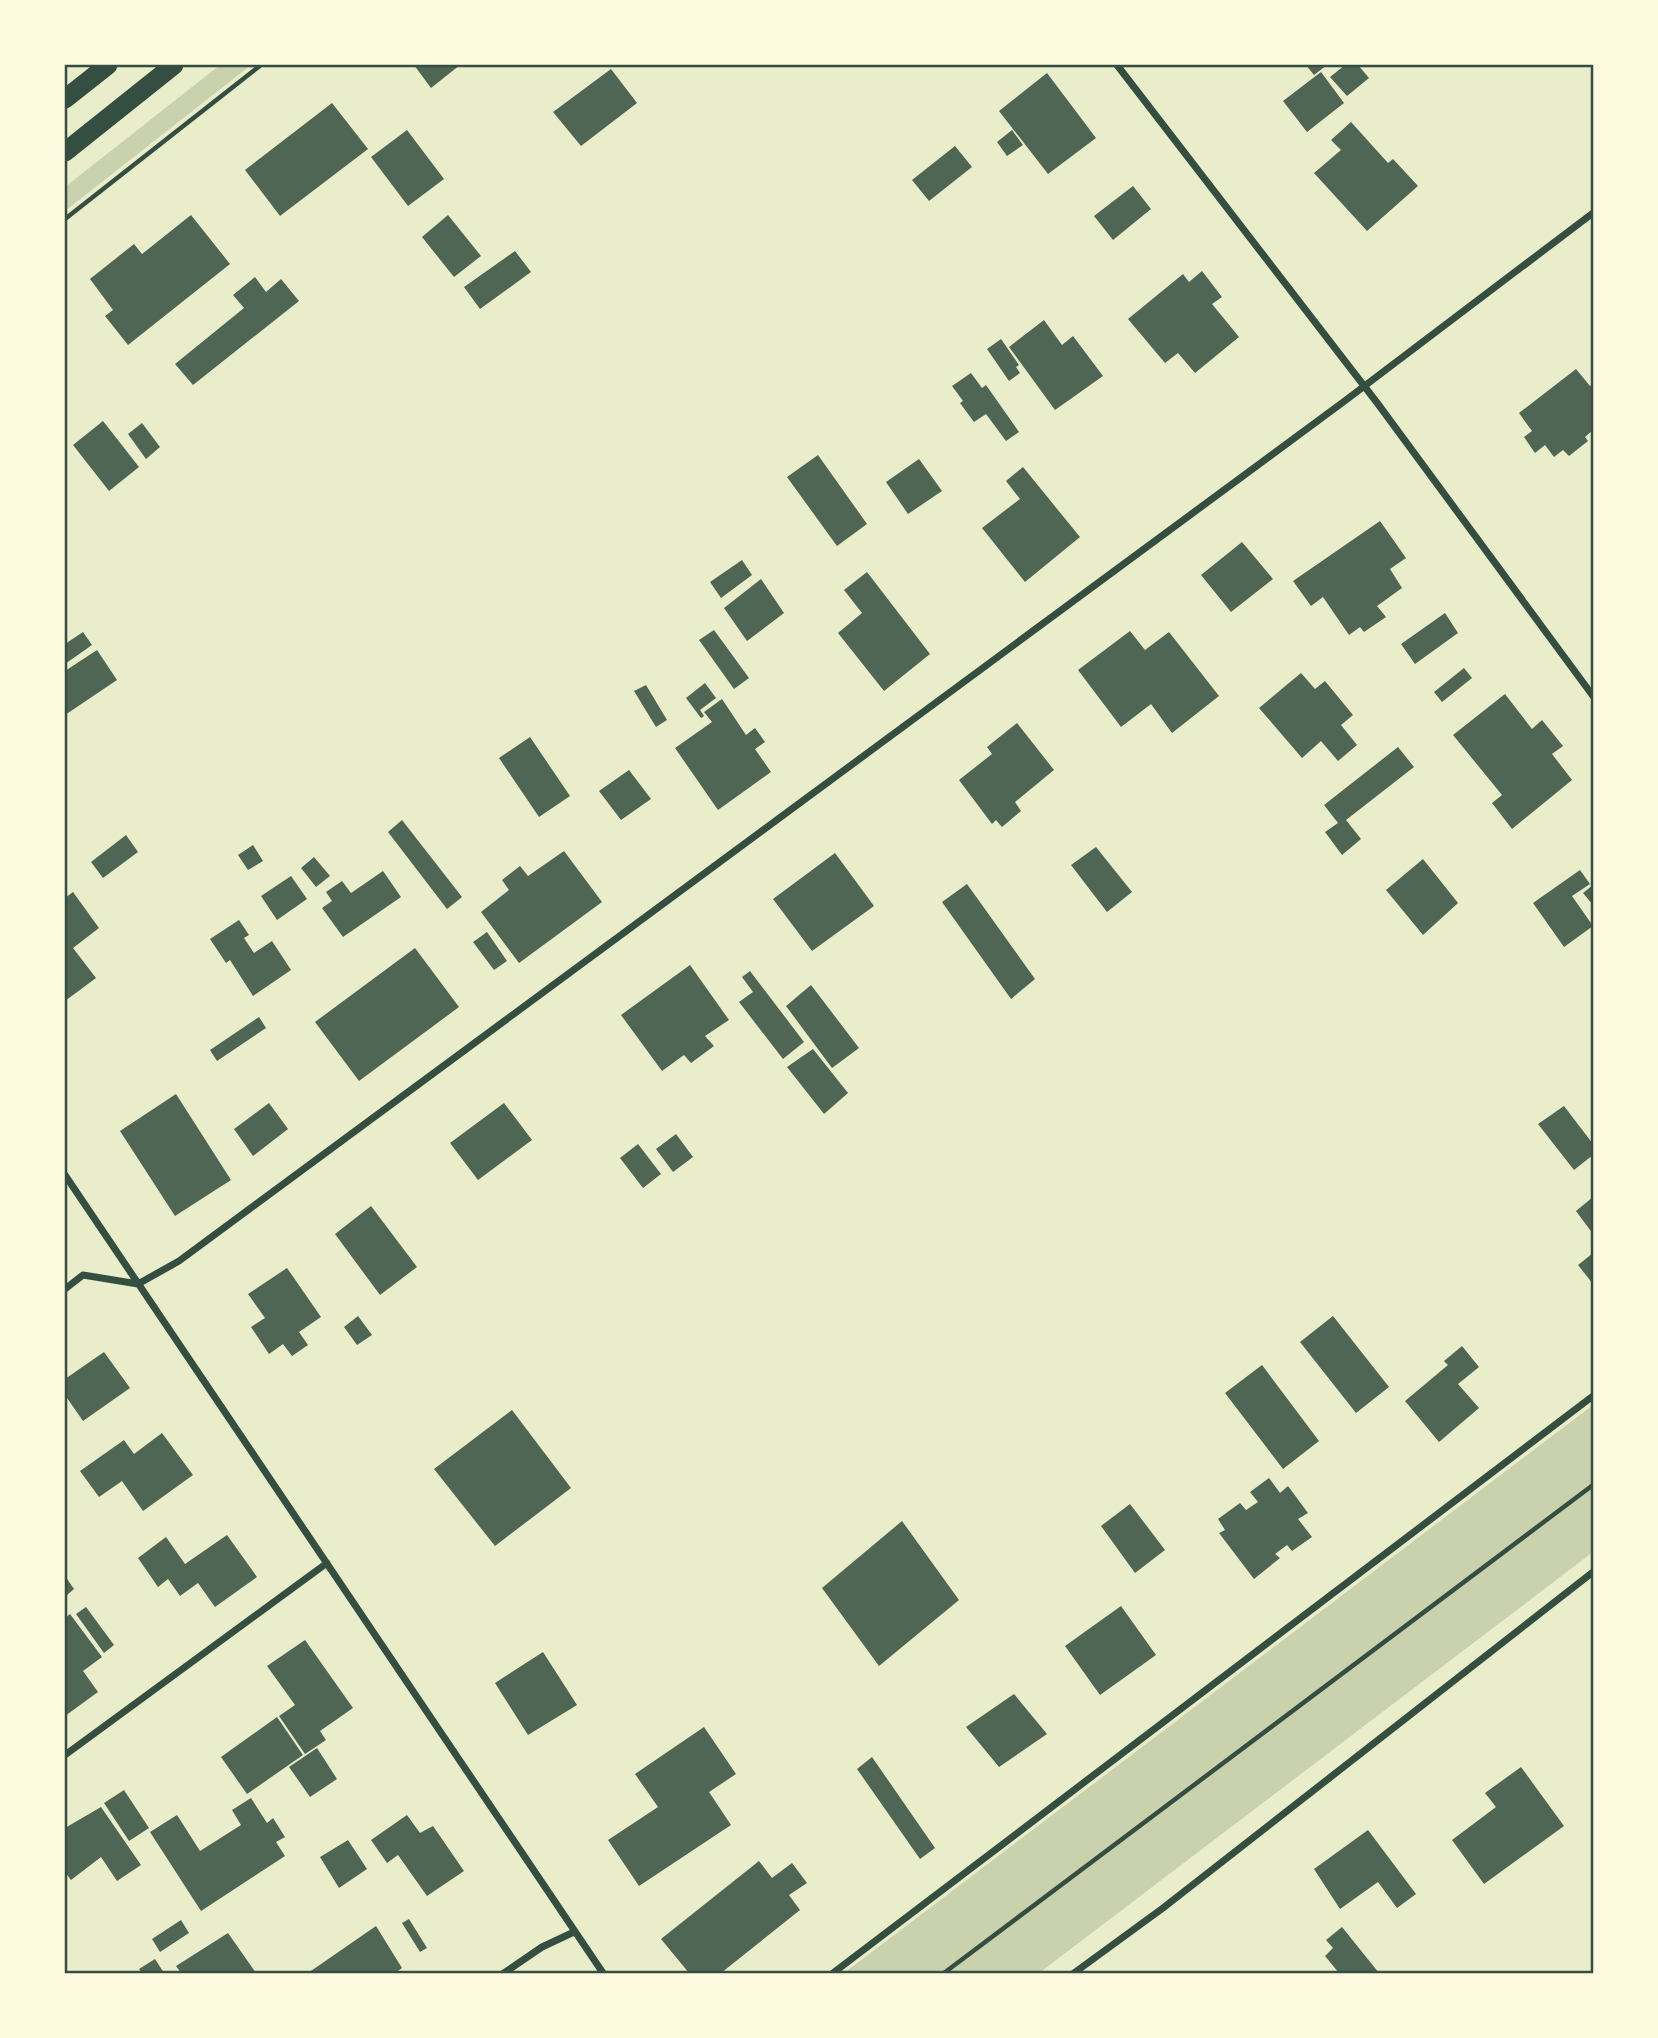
<svg xmlns="http://www.w3.org/2000/svg" width="1658" height="2038" viewBox="0 0 1658 2038" font-family="Bitter,serif">
	<style>
		.green { fill: #cad2ad }
		.building { fill: #4f6655 }
		.lines { fill: none; stroke-linecap: round; stroke-linejoin: round }
		.path { stroke: #344e41; stroke-width: 4.5 }
		.minor { stroke: #344e41; stroke-width: 7 }
		.trunk { stroke: #344e41; stroke-width: 19 }
		.neatline { fill: none; stroke: #344e41; stroke-width: 2.5 }
	</style>
	<rect width="100%" height="100%" fill="#e9edc9"/>
	<path class="green" d="M220,65h31l-186,146v-24z
		M1593,1405v147l-554,421h-195z"/>
	<path class="building" d="M414,65h46l-29,23z
		M1306,65h21l-13,10z
		M1345,65h13l11,13 -22,18 -17,-19z
		M611,69l26,34 -56,43 -28,-34z
		M1321,72l23,31 -37,29 -24,-31z
		M1047,73l49,65 -48,36 -49,-63z
		M332,103l36,46 -88,67 -35,-46z
		M1351,122l37,41 5,-4 25,27 -51,45 -53,-58 27,-23 -10,-10z
		M407,130l37,49 -36,27 -37,-49z
		M1012,130l11,15 -16,11 -10,-14z
		M955,146l17,21 -43,34 -17,-21z
		M1133,186l18,23 -38,31 -19,-24z
		M191,215l39,49 -102,81 -23,-29 8,-6 -23,-31 44,-35 8,10z
		M448,215l33,41 -27,21 -32,-40z
		M515,251l16,21 -51,37 -16,-22z
		M1202,271l20,26 -10,7 27,33 -44,36 -17,-20 -13,10 -37,-44 55,-45 6,8z
		M255,277l11,15 15,-13 18,22 -106,84 -18,-21 69,-56 -11,-13z
		M1044,320l18,25 11,-9 30,40 -48,34 -46,-63z
		M1001,339l18,26 -3,2 4,6 -11,8 -22,-32z
		M1576,369l14,17 3,-2v46l-8,7 3,4 -19,15 -6,-6 -9,7 -9,-12 -10,8 -11,-16 8,-6 -13,-18z
		M971,373l11,15 4,-3 33,47 -13,9 -20,-27 -12,8 -14,-19 3,-2 -11,-15z
		M103,421l36,46 -30,24 -36,-46z
		M142,423l18,24 -14,12 -18,-25z
		M818,455l49,69 -30,22 -50,-69z
		M919,459l23,32 -34,23 -22,-32z
		M1023,467l57,70 -55,45 -43,-54 38,-29 -14,-18z
		M1380,521l26,37 -16,11 12,19 -25,18 9,11 -22,15 -4,-5 -11,8 -26,-38 -12,9 -18,-25z
		M1242,542l31,37 -42,33 -30,-37z
		M742,560l10,15 -31,23 -11,-16z
		M867,572l63,82 -46,37 -46,-58 24,-20 -18,-23z
		M761,579l23,34 -37,28 -23,-33z
		M1445,613l13,20 -43,31 -14,-20z
		M714,630l35,48 -15,11 -35,-49z
		M1130,631l15,19 24,-18 50,64 -47,37 -21,-29 -30,23 -43,-57z
		M83,632l9,13 -27,19v-20z
		M97,650l20,30 -52,35v-44z
		M1464,668l8,10 -30,24 -8,-10z
		M1301,673l14,16 10,-8 28,34 -12,10 16,20 -19,16 -17,-20 -19,17 -43,-50z
		M705,683l11,15 -16,12 4,6 -3,2 -15,-20z
		M646,685l21,35 -11,7 -22,-36z
		M1505,694l27,35 10,-9 21,26 -11,8 20,26 -60,49 -20,-26 10,-8 -49,-60z
		M722,699l24,36 9,-7 10,14 -10,7 16,23 -53,38 -43,-62 37,-26 -8,-10z
		M1017,723l37,47 -39,32 6,9 -19,16 -6,-7 -4,4 -33,-44 33,-26 -5,-7z
		M530,737l40,59 -31,21 -40,-59z
		M1398,747l16,20 -68,53 15,19 -19,16 -17,-23 13,-9 -14,-18z
		M629,770l22,29 -30,21 -22,-29z
		M402,820l60,77 -15,12 -59,-77z
		M126,835l12,17 -35,26 -12,-16z
		M253,845l10,16 -15,9 -10,-15z
		M1096,847l36,45 -25,20 -36,-47z
		M564,851l38,51 -83,61 -38,-51 28,-22 -7,-10 18,-14 8,10z
		M835,853l39,53 -62,45 -39,-52z
		M314,857l16,19 -14,11 -15,-19z
		M1423,859l35,44 -35,32 -37,-45z
		M1580,870l10,14 -18,12 21,30 -29,21 -31,-44z
		M383,871l18,26 -58,40 -21,-29 10,-7 -6,-9 16,-11 9,12z
		M291,876l16,23 -30,21 -16,-24z
		M967,884l68,95 -24,20 -69,-97z
		M1593,885v20l-10,-12z
		M73,892l26,36 -26,20 23,30 -31,23v-103z
		M239,920l10,15 -5,3 10,15 18,-12 19,29 -38,26 -23,-36 -4,3 -16,-24z
		M487,932l20,29 -13,9 -21,-28z
		M415,948l44,59 -100,74 -44,-59z
		M690,965l39,55 -24,16 9,10 -23,17 -7,-8 -22,16 -41,-56z
		M750,971l54,71 -21,17 -44,-57 14,-10 -11,-15z
		M811,985l48,63 -27,20 -46,-62z
		M259,1017l7,11 -49,33 -7,-11z
		M813,1049l35,44 -24,21 -37,-47z
		M176,1094l55,86 -56,36 -55,-85z
		M269,1103l19,26 -35,27 -19,-27z
		M504,1103l28,37 -54,40 -28,-37z
		M1564,1106l29,38v11l-19,15 -36,-46z
		M676,1134l17,23 -20,15 -17,-23z
		M638,1144l23,30 -18,14 -23,-30z
		M1593,1197v37l-17,-23z
		M371,1206l46,61 -37,28 -45,-61z
		M1593,1253v31l-15,-19z
		M287,1268l34,49 -22,15 9,13 -16,11 -9,-12 -14,10 -18,-27 14,-9 -17,-24z
		M358,1316l14,19 -15,10 -13,-18z
		M1333,1316l56,71 -33,26 -56,-71z
		M1462,1346l17,21 -21,17 21,24 -40,34 -34,-41 43,-36 -4,-4z
		M104,1352l26,36 -47,33 -18,-26v-16z
		M1262,1365l57,76 -36,28 -58,-76z
		M512,1410l59,78 -76,58 -61,-77z
		M162,1433l31,42 -50,36 -21,-30 -23,16 -19,-26 44,-31 10,14z
		M1269,1478l11,15 8,-7 20,27 -10,6 14,18 -20,14 -5,-6 -12,9 5,4 -26,21 -35,-46 6,-3 -7,-11 22,-16 6,7 12,-8 -8,-10z
		M1130,1504l35,46 -30,23 -34,-47z
		M902,1521l57,79 -80,66 -57,-78z
		M227,1535l30,42 -42,30 -17,-24 -18,13 -12,-17 -10,8 -20,-29 28,-21 19,27z
		M65,1576l9,13 -7,6 -2,-4z
		M1121,1606l35,49 -56,40 -35,-49z
		M86,1607l28,38 -10,8 -28,-39z
		M70,1614l32,43 -19,14 15,21 -33,24v-98z
		M305,1640l48,68 -33,23 6,9 -21,14 -26,-38 16,-11 -28,-39z
		M543,1652l34,53 -49,30 -33,-52z
		M1014,1694l33,40 -48,33 -33,-40z
		M277,1717l26,38 -56,39 -26,-37z
		M704,1727l32,47 -27,18 22,33 -92,61 -31,-46 50,-33 -23,-33z
		M317,1748l20,31 -27,18 -21,-30z
		M872,1757l63,91 -15,11 -63,-90z
		M1521,1767l43,59 -80,58 -32,-44 44,-33 -11,-14z
		M124,1790l25,38 -20,13 -25,-38z
		M251,1798l16,25 6,-5 12,19 -9,5 9,14 -84,55 -51,-79 27,-17 23,36 41,-26 -9,-15z
		M101,1807l40,58 -24,16 -16,-24 -30,23 -6,-8v-44z
		M407,1815l13,18 13,-7 31,45 -37,25 -29,-41 -11,8 -16,-23z
		M1368,1830l48,64 -19,14 -19,-26 -38,27 -26,-40z
		M348,1840l19,29 -28,19 -19,-31z
		M759,1861l13,17 20,-15 15,20 -18,12 11,15 -79,63h-32l-28,-34z
		M409,1919l18,29 -7,4 -18,-29z
		M181,1920l8,13 -29,19 -8,-13z
		M376,1926l26,42 -7,5h-87z
		M1342,1927l37,46h-40l-14,-17 8,-8 -7,-8z
		M228,1933l28,40h-75l-5,-7z
		M155,1959l9,14h-22l-3,-4z"/>
	<g class="lines">
		<path class="path" d="M65,219l196,-154
			M944,1973l649,-488"/>
		<path class="minor" d="M1117,65l261,339 215,292
			M65,1175l538,798
			M65,1289l18,-14 55,9 41,-23 1167,-861 247,-187
			M65,1755l262,-192
			M504,1973l38,-26 32,-15
			M833,1973l760,-577
			M1074,1973l89,-65 430,-336"/>
		<path class="trunk" d="M65,99l43,-34
			M65,152l109,-87"/>
	</g>
	<rect width="1658" height="2038" fill="none" stroke="#fefae0" stroke-width="133"/>
	<rect x="66" y="66" width="1526" height="1906" class="neatline"/>
</svg>
